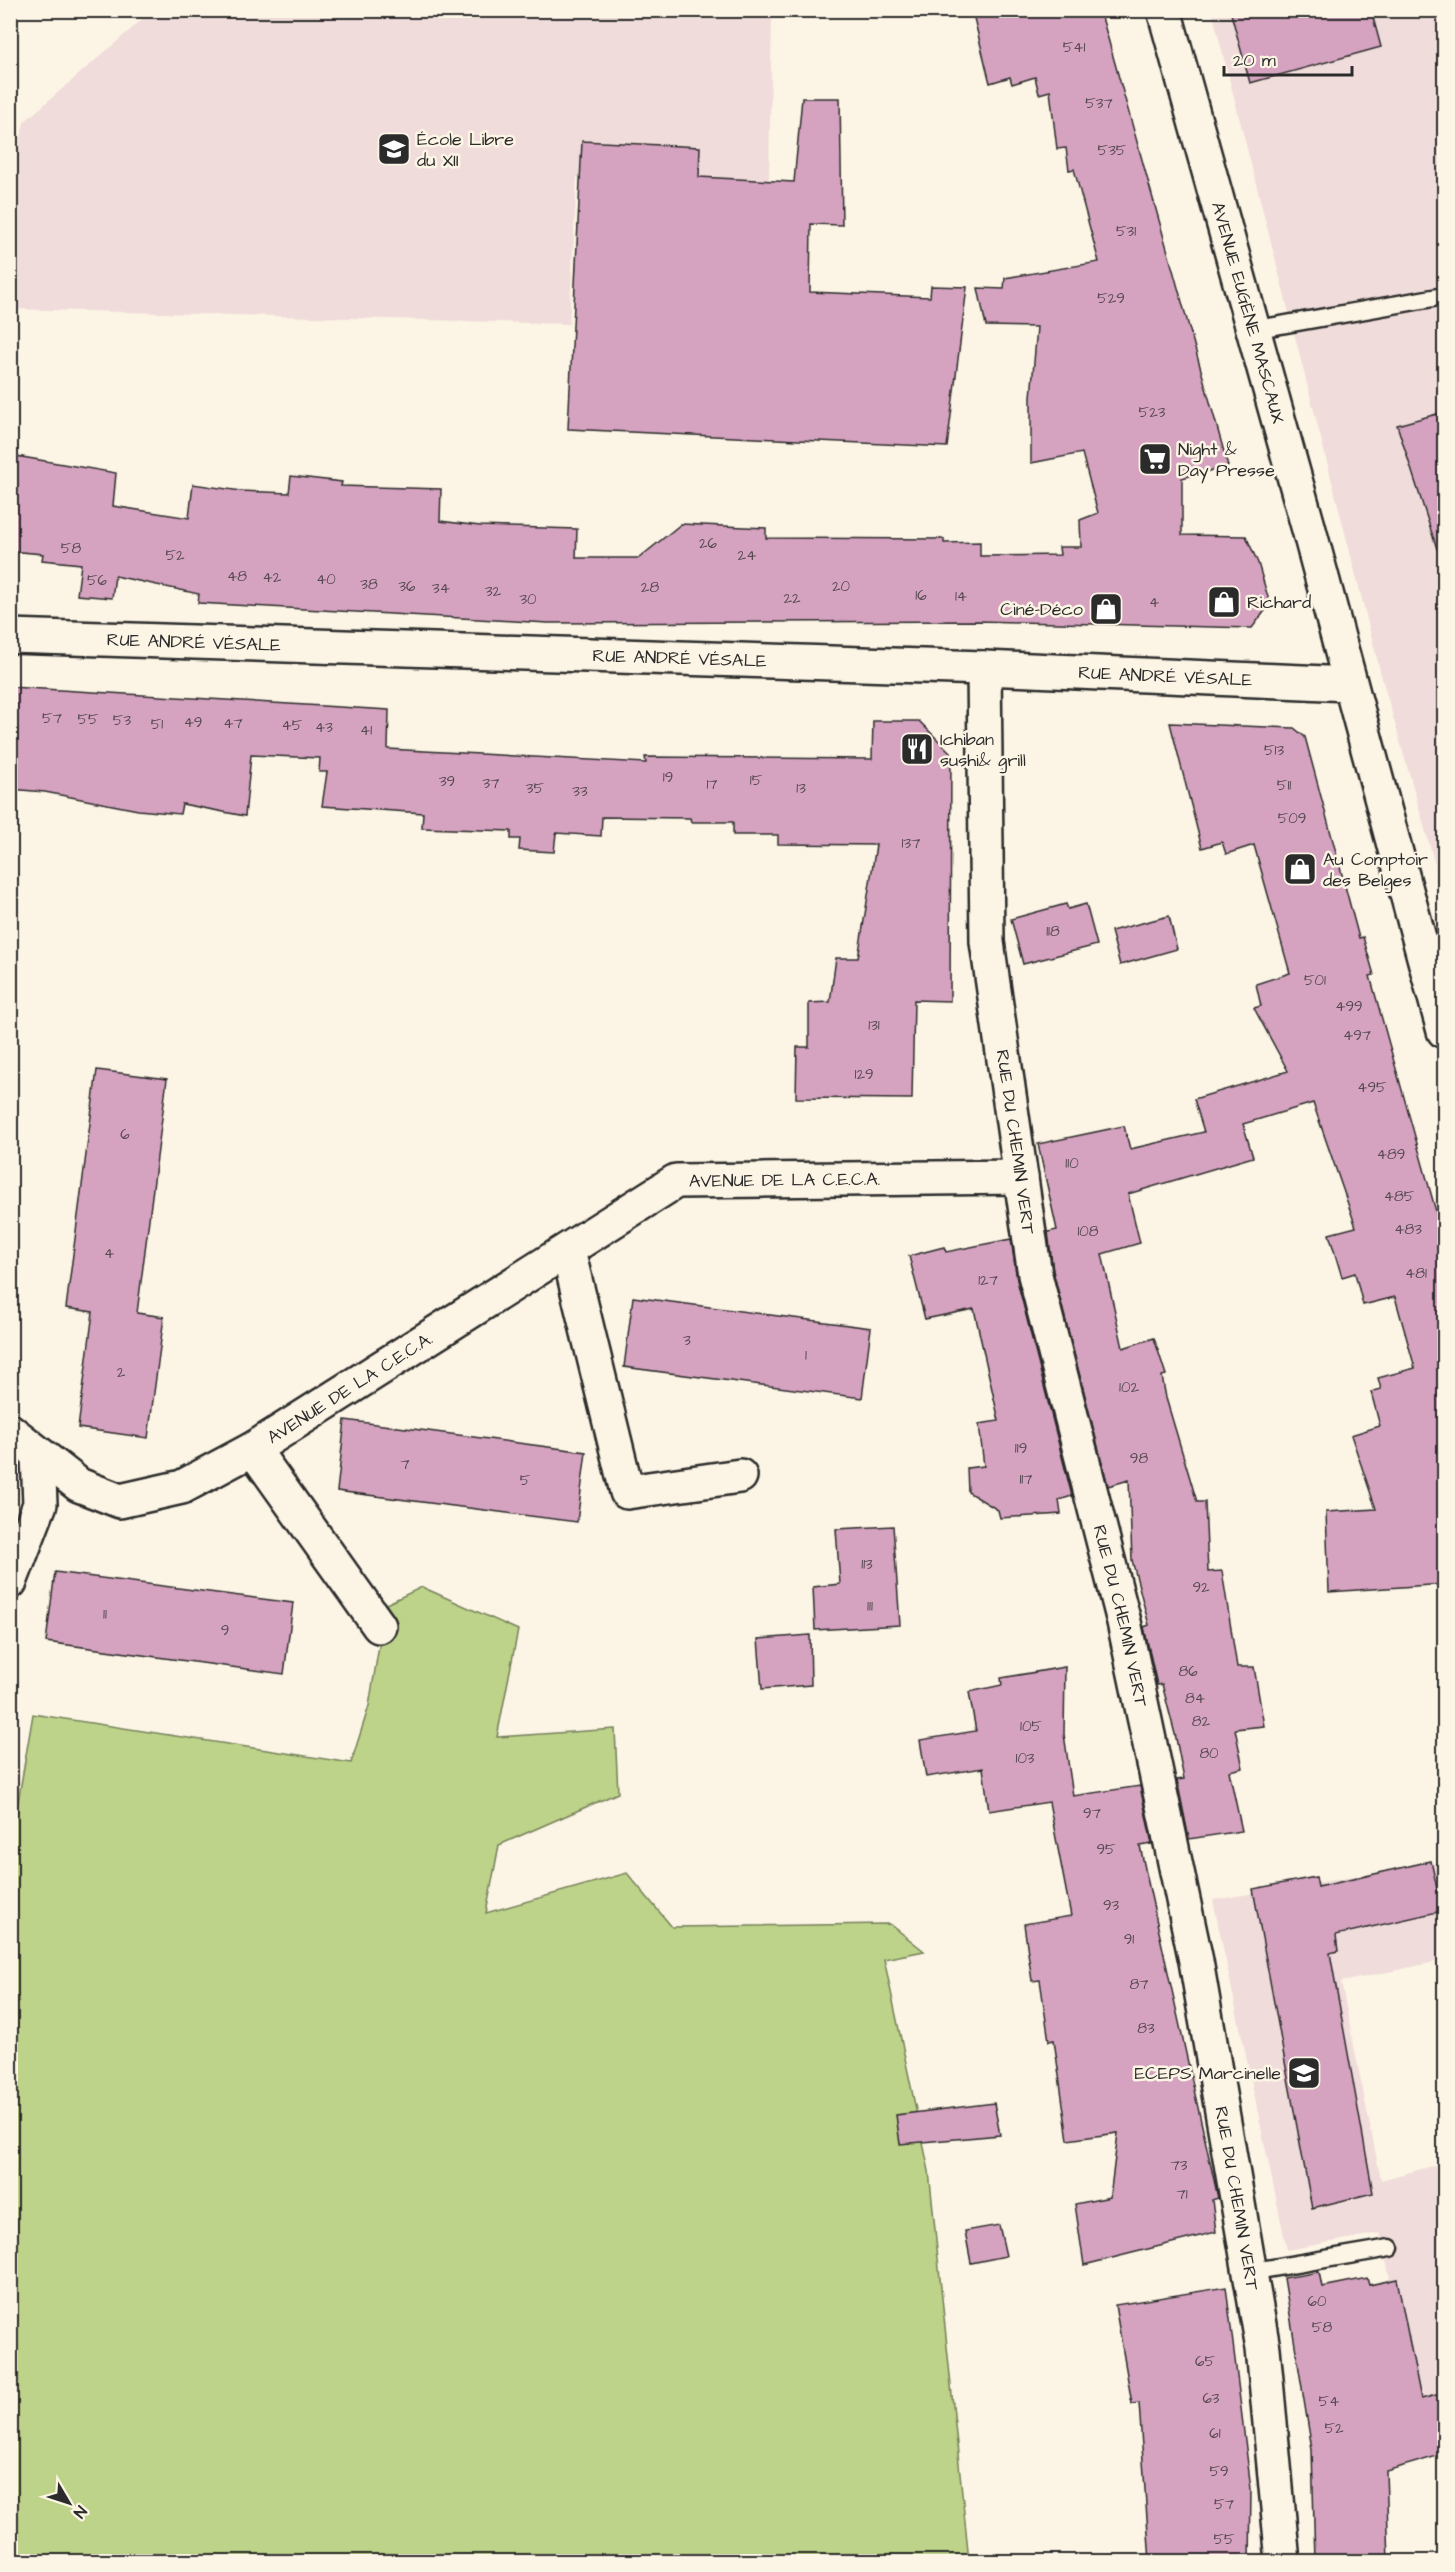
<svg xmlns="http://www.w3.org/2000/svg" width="1455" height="2572" viewBox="0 0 1455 2572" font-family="'Architects Daughter',sans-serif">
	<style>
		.built { fill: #f0dcda }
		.green { fill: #bdd389; stroke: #747f5a; stroke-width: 1.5 }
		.building { fill: #d5a3c0; stroke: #2b2b2b; stroke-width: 1.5 }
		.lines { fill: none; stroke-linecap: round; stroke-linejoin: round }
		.lane-casing { stroke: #2b2b2b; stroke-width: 21 }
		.street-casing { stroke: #2b2b2b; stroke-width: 38 }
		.secondary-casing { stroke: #2b2b2b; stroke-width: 38 }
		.lane { stroke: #fcf5e5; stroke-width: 16 }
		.street { stroke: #fcf5e5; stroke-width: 33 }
		.secondary { stroke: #fcf5e5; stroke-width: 33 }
		.labels { text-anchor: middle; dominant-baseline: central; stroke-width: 5; stroke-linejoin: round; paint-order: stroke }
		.number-label { font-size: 15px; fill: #564950 }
		.poi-label { font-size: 18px; fill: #2b2b2b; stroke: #fcf5e5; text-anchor: start }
		.street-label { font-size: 18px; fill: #2b2b2b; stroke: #fcf5e5 }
	</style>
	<rect width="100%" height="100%" fill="#fcf5e5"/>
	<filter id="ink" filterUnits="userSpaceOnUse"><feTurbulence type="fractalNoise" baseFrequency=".0167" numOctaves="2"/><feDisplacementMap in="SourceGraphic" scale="12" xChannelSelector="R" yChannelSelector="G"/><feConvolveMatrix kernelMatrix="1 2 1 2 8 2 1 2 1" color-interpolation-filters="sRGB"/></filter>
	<g filter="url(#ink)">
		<path class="built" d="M152,11h620l-3,170 -192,-4 -8,147 -558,-15v-123l13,-64z
			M1212,11h232v885l-62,-218z
			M1443,1862l1,98 -103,22 40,198 63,-17v291l-15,4 -49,-225 -93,17 -74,-350z"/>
		<path class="green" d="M422,1587l96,43 -21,107 118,-8 3,64 -119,52 -13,68 141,-40 45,54 218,-3 34,27 -40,8 45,212 40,390 -958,1 -1,-713 23,-135 318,49 18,-57 17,-102z"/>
		<path class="building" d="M972,10h128l128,456 -46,12v57l64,1 12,27 12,41 -18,24 -274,-7 -430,2 -350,-20 1,-9 -84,-18 -3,22 -35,-3 4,-31 -39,-4 1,-6 -33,-3v-96l106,18 -3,33 76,12 4,-34 48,7 48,2 2,-17 51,6 -1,4 100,3 -1,32 40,5 97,3 -1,29h63l42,-34 85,4v10l178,1v4l36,-1v14l80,-1 -1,-8h22l-1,-27 18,-7 -16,-60 -51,10v-66l6,-70 -51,-1 -8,-38 26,1 1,-11 94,-16 -25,-93 -5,1 -3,-22 -9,1 -7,-58 -11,3 -4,-17 -23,7 -2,-7 -20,6z
			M1230,10h141l10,37 -131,36z
			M802,98h38l2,127 -31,-1 -1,68 120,5 1,-11 36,1 -20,160 -379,-18 14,-288 118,6 -1,30 95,5z
			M1444,412v136l-7,1 -40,-124z
			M10,687l379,23 -1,39 258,14 -1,-6 227,2 1,-38h46l32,32 -1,248 -36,-1 -2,99 -116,-1 1,-51h12v-44l21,-1 6,-44h22l18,-113 -98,-1v-9h-45v-13h-42l-1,-4 -88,-1 -1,19 -45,-3 -2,19 -35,-2 1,-11h-9v-8l-89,-3 1,-15 -101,-7 5,-34h-8l1,-14 -69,-3 -6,61 -63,-12 -2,10 -42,-4 -93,-18 -35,-3z
			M1170,723l124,5 11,9 54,201 4,-1 11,38 -4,1 74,264v344l-115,8 -3,-80 50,-3 -25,-74 29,-9 -9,-34 10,-3 -3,-11 37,-10 -20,-71 -32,8 -8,-32 -13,4 -13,-43 27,-7 -43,-124 -70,21 10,33 -125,37 12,49 -38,11 21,94 31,-10 12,37 -4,1 4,22 31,104h8l3,70 14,-1 15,96h17l10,59 -29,3 8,39 -14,3 13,60 -53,8 -12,-59 7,-1 -8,-41 -14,-54 -5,1 -13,-58 5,-2 -17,-65 -3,-80 -21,6 -55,-215 -5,-39 9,-2 -19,-86 86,-18 6,23 74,-17 -10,-33 94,-28 -34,-63 7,-2 -5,-22 34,-11 -36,-128 -28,9 -4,-12 -20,6z
			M1066,904l2,5 18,-5 11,41 -74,19 -12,-45z
			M1169,916l8,33 -57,16 -9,-34z
			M97,1070l70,9 -30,234 27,4 -16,121 -70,-10 15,-116 -27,-4z
			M1011,1239l6,41 55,216 -13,4 2,14 -61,4 -2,-8 -30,-18 -1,-24 17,-2 -5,-42 20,-3 -25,-112 -49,10 -16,-63 35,-9 2,5z
			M633,1297l238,31 -9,70 -238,-31z
			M345,1420l241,32 -9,70 -240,-31z
			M893,1526l7,99 -85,5 -2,-43 27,-3 -4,-55z
			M55,1572l238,31 -9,71 -238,-32z
			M810,1635l1,50 -49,4 -4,-50z
			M1065,1667l-1,67 9,62 67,-10 12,58 -12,2 78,352 -6,2 4,32 -132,33 -9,-61 35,-7 8,-64 -50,7 -14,-100 -5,1 -9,-61 -8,1 -8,-57 47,-8 -22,-114 -60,9 -6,-43 -57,9 -6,-37 56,-9 -7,-39 33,-7 -1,-7z
			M1431,1861l11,50 -106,24 2,16 -8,2 43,240 -61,15 -59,-319 63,-12 2,10z
			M994,2103l6,32 -100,9 -4,-29z
			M999,2225l7,31 -35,7 -6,-32z
			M1319,2272l3,15 45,-9 2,7 28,-6 24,120 23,-6v61l-58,17 3,91h-74l-3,-113 -28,-171z
			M1226,2287l25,202 -1,73h-100l-11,-159 -7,1 -17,-99z"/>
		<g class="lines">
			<defs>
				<path id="lane" d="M1252,330l192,-34
					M1249,2272l141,-24"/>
				<g id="street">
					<path id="s1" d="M984,668l3,274 48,333 89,347 72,339 67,387 20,214"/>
					<path d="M568,1251l59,241 113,-16"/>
					<path id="s2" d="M10,1431l69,54 41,16 62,-14 71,-38 423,-268 345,-4"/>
					<path d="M253,1449l126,177"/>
					<path d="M10,1582l30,-78 -2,-49"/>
				</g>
				<g id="secondary">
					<path id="s3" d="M1164,10l144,516 136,505"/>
					<path id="s4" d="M10,636l974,32 365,16"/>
				</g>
			</defs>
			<use href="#lane" class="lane-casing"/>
			<use href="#street" class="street-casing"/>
			<use href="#secondary" class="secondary-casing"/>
			<use href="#lane" class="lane"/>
			<use href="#street" class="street"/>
			<use href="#secondary" class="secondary"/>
		</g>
	</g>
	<defs>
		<symbol id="school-square" viewBox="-11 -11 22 22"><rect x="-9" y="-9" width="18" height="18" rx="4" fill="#2b2b2b" stroke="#fcf5e5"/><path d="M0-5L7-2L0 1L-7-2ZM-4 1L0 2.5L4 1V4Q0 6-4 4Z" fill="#fff"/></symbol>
		<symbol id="supermarket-square" viewBox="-11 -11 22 22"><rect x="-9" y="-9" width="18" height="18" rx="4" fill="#2b2b2b" stroke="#fcf5e5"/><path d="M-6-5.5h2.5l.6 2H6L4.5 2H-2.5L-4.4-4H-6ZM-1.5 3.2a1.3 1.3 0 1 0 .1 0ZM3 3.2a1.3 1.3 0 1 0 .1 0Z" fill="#fff"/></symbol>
		<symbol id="shop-square" viewBox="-11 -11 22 22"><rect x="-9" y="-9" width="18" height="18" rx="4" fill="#2b2b2b" stroke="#fcf5e5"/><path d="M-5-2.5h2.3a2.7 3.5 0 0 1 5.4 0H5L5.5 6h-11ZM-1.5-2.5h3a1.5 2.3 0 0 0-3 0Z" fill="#fff"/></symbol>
		<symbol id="restaurant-square" viewBox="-11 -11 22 22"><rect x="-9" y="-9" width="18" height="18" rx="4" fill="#2b2b2b" stroke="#fcf5e5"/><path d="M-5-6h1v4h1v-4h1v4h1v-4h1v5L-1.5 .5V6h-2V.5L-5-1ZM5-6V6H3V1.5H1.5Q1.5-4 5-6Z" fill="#fff"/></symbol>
		<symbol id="university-square" viewBox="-11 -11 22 22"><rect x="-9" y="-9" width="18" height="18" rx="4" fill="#2b2b2b" stroke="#fcf5e5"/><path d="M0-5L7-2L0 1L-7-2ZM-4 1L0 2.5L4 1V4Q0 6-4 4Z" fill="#fff"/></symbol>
	</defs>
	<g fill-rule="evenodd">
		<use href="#school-square" x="375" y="130" width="38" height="38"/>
		<use href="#supermarket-square" x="1136" y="440" width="38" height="38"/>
		<use href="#shop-square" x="1205" y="583" width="38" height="38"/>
		<use href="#shop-square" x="1087" y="590" width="38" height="38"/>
		<use href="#restaurant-square" x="898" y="730" width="38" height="38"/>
		<use href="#shop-square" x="1281" y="850" width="38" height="38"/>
		<use href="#university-square" x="1285" y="2054" width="38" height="38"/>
	</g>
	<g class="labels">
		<g class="number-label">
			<text x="1074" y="47">541</text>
			<text x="1099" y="103">537</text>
			<text x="1112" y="150">535</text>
			<text x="1126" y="231">531</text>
			<text x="1111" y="298">529</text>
			<text x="1152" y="412">523</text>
			<text x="708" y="543">26</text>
			<text x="71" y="548">58</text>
			<text x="175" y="555">52</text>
			<text x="747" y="555">24</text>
			<text x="237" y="576">48</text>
			<text x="272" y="577">42</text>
			<text x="326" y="579">40</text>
			<text x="97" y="580">56</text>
			<text x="369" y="584">38</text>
			<text x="407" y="586">36</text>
			<text x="841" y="586">20</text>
			<text x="650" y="587">28</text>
			<text x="441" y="588">34</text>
			<text x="493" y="591">32</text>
			<text x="921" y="595">16</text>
			<text x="961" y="596">14</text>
			<text x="792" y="598">22</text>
			<text x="528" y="599">30</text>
			<text x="1154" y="602">4</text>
			<text x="52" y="718">57</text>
			<text x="88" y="719">55</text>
			<text x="122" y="720">53</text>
			<text x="193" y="722">49</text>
			<text x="233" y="723">47</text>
			<text x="157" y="724">51</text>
			<text x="292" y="725">45</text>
			<text x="324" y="727">43</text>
			<text x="366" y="730">41</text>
			<text x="1274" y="750">513</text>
			<text x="668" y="777">19</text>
			<text x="756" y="780">15</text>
			<text x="447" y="781">39</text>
			<text x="491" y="783">37</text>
			<text x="712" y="784">17</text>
			<text x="1284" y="785">511</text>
			<text x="535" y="788">35</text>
			<text x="801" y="788">13</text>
			<text x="580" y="791">33</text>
			<text x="1292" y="818">509</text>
			<text x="911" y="843">137</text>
			<text x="1053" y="931">118</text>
			<text x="1315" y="980">501</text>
			<text x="1349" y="1006">499</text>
			<text x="874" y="1025">131</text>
			<text x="1357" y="1035">497</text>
			<text x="864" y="1074">129</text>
			<text x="1372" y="1087">495</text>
			<text x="125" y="1134">6</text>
			<text x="1391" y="1154">489</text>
			<text x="1072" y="1163">110</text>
			<text x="1399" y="1196">485</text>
			<text x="1408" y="1229">483</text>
			<text x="1088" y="1231">108</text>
			<text x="109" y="1253">4</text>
			<text x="1416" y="1273">481</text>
			<text x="988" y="1280">127</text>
			<text x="687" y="1340">3</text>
			<text x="806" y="1355">1</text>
			<text x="121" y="1372">2</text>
			<text x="1129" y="1387">102</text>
			<text x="1021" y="1448">119</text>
			<text x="1139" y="1458">98</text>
			<text x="405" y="1464">7</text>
			<text x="1026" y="1479">117</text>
			<text x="525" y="1480">5</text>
			<text x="867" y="1564">113</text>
			<text x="1201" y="1587">92</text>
			<text x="870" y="1606">111</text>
			<text x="105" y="1614">11</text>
			<text x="225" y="1630">9</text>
			<text x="1188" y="1671">86</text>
			<text x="1195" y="1698">84</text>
			<text x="1201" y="1721">82</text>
			<text x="1031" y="1726">105</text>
			<text x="1209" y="1753">80</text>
			<text x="1025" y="1758">103</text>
			<text x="1092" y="1813">97</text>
			<text x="1106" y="1849">95</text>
			<text x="1111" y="1905">93</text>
			<text x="1129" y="1939">91</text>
			<text x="1139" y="1984">87</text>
			<text x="1146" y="2028">83</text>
			<text x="1179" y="2165">73</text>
			<text x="1182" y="2194">71</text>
			<text x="1317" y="2301">60</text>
			<text x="1322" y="2327">58</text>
			<text x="1205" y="2361">65</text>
			<text x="1211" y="2398">63</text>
			<text x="1329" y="2401">54</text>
			<text x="1334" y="2428">52</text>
			<text x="1215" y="2433">61</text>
			<text x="1219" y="2471">59</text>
			<text x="1224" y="2504">57</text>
			<text x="1224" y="2539">55</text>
		</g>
		<g class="poi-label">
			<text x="417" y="139">École Libre<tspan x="417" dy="21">du XII</tspan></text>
			<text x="1178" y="449">Night &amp;<tspan x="1178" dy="21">Day Presse</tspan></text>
			<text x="1247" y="602">Richard</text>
			<text x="1083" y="609" text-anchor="end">Ciné-Déco</text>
			<text x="940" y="739">Ichiban<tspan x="940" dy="21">sushi&amp; grill</tspan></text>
			<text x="1323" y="859">Au Comptoir<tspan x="1323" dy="21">des Belges</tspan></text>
			<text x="1281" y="2073" text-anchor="end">ECEPS Marcinelle</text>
		</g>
		<g class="street-label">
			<text stroke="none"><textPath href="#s3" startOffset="314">AVENUE EUGÈNE MASCAUX</textPath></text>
			<text stroke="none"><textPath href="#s4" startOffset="184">RUE ANDRÉ VÉSALE</textPath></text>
			<text stroke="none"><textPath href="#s4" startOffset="670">RUE ANDRÉ VÉSALE</textPath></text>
			<text stroke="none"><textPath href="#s4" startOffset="1156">RUE ANDRÉ VÉSALE</textPath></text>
			<text stroke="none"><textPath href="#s1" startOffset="476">RUE DU CHEMIN VERT</textPath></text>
			<text stroke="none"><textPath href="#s2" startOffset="885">AVENUE DE LA C.E.C.A.</textPath></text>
			<text stroke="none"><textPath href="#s2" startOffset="390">AVENUE DE LA C.E.C.A.</textPath></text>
			<text stroke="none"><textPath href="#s1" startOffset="962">RUE DU CHEMIN VERT</textPath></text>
			<text stroke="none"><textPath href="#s1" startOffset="1556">RUE DU CHEMIN VERT</textPath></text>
		</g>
	</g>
	<rect width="1455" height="2572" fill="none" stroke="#fcf5e5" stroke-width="36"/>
	<rect x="18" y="18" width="1419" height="2536" fill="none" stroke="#2b2b2b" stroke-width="2" filter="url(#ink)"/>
	<g transform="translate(69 2503) rotate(129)" stroke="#fcf5e5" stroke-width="4.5" paint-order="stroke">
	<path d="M0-4.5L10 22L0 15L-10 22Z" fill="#2b2b2b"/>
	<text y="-9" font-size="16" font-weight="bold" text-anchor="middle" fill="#2b2b2b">N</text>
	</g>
	<path d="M1224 66v9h128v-9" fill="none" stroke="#2b2b2b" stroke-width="3"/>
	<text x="1233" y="66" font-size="18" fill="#2b2b2b" stroke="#fcf5e5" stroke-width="4.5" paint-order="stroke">20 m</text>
</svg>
